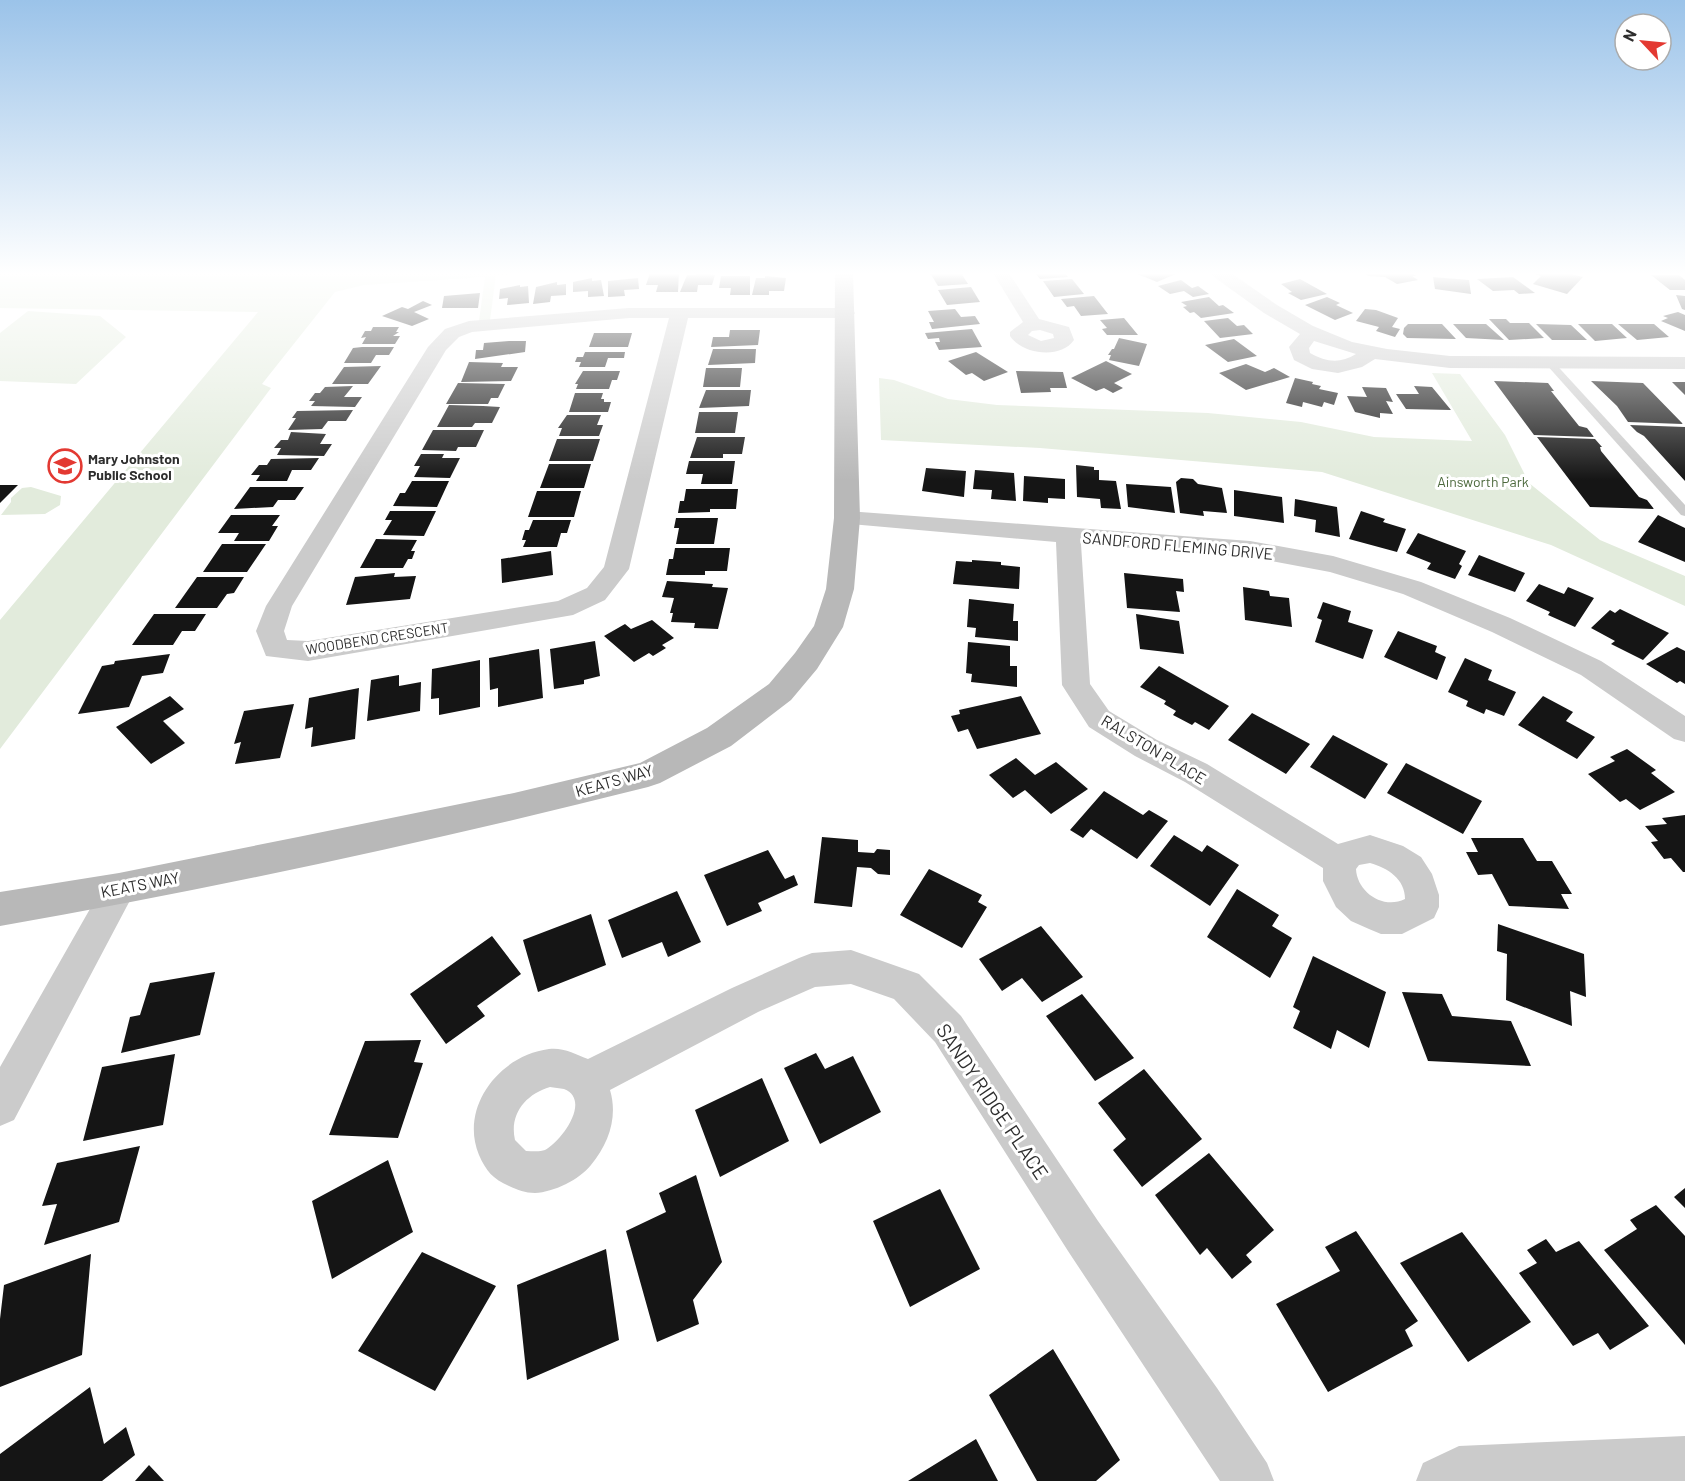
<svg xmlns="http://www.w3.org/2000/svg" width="1685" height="1481" viewBox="0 0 1685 1481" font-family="Barlow,sans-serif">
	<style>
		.green { fill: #e2ebdc }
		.building { fill: #151515 }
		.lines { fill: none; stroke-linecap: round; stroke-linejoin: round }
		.lane { fill: #cbcbcb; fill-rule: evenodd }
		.street { fill: #cbcbcb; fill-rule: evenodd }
		.secondary { fill: #b8b8b8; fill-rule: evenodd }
		.labels { text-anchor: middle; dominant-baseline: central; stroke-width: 6; stroke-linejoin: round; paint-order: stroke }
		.far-poi-label { font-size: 14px; font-weight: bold; fill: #2e2e2e; stroke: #fff; text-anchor: start }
		.far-park-label { font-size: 14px; fill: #4c693c; stroke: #fff }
		.far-street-label { font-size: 14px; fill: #2e2e2e; stroke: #fff }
		.street-label { font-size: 16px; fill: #2e2e2e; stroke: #fff }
		.near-street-label { font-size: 20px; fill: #2e2e2e; stroke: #fff }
	</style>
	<rect width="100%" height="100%" fill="#fff"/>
	<path class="green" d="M0,273h530l-34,2 -6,45 -11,1 6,-44 -121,8 -29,7 -73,92 9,4 -271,361v-129l258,-308 -258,-4z
		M28,311l72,5 26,21 -50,47 -76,-3v-48z
		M1432,373l28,1 45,61 24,48 71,57 85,36v30l-134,-61 -229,-73 -282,-24 -159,-8 -2,-62 15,2 54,19 49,6 211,8 93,9 73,15 98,4z
		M31,487l30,9 -1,9 -15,9 -44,1 10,-13v-4l11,-10z"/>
	<path class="building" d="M650,273h29l-1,19h-22l2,-7h-12z
		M696,273l19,2 -3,10h-14l-1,7h-17l7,-17h9z
		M930,273h31l7,11 -30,2z
		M1035,273h30l3,4 -28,2z
		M1135,273h43l-21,9z
		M1363,273h48l5,3h-4l6,4 -21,4 -12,-7 -16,-1z
		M1532,273h35l16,4 -16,17 -34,-10 8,-8z
		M1651,275h28l6,5v10h-15z
		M721,276h29v19h-20l1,-7h-12z
		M765,276l21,2 -2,13h-15v4h-17l4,-17h9z
		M1433,277l36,3 2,14 -36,-5z
		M1513,277l22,16 -16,1 -5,-4 -21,1 -16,-12z
		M592,278v3l9,-1 3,16 -16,1v-6l-15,1v-10z
		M638,278l1,11 -15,1 1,6 -17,1v-16z
		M1072,279l12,15 -30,3 -11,-16z
		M1300,279l27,15 -26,6 -13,-7 4,-1 -11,-8z
		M1181,280l11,8 6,-2 11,8 -16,3 -9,-6 -14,3 -12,-8z
		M557,282v3l9,-1v11l-15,1 -1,6 -17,2 3,-17z
		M520,285v2l8,-1 1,17 -22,2 1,-7 -9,1 1,-10z
		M971,287l9,15 -33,3 -9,-15z
		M480,293l-2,15h-36l2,-12z
		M1676,295l9,1v14l-3,-1z
		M1094,296l14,18 -27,2 -7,-10 -7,1 -6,-8z
		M1209,297l10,9 4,-1 11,8 -33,5 -7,-6 -4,1 -7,-6 4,-1 -6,-4z
		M1327,297l13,6 -4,2 17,8 -18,7 -30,-15z
		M423,301l9,4 -18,7 15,7 -17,7 -30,-10 20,-9 6,2z
		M955,309l6,8 14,-1 5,8 -48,5 -3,-7h5l-6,-11z
		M1365,309l11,1 22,8 -6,9 8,2 -5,8 -19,-6 3,-4 -23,-6z
		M1678,312l7,3v16l-24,-10 7,-3 -5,-2z
		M1124,318l14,17h-31l-5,-6 5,-1 -7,-8z
		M1228,318l9,8 7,-1 9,9 -33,4 -16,-17z
		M1489,319h17l4,4h19l15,15 -35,2z
		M1408,324h34l14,15 -49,-1 -4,-4 1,-6z
		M1453,324h33l18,16 -38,-2z
		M1536,324l35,1 16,15h-35z
		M1578,324h34l15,14 -32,3z
		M1618,324h36l15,13 -32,3z
		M373,327h26l-3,5h3l-6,4h7l-5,8h-33l4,-7 -5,1 4,-7h6z
		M972,329l10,18 -43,3 -4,-8h5l-1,-4 -11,1 -3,-6z
		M730,330h30l-2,15 -47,2 2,-10h16z
		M594,333h38l-4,14h-39z
		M1119,338l28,6 -8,22 -30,-6 2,-5h-3l4,-6h2z
		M1234,339l23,17 -29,6 -23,-17z
		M509,341h17l-1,11 -50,7 1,-9h7l1,-7z
		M362,347h32l-5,8h-13l-5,8h-27l9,-15z
		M713,349h43l-1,14 -47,2z
		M585,352h40l-1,6h-16l-3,9h-26l2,-5h-6l2,-5h6z
		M976,352l32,20 -24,9 -12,-8 -6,2 -18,-14z
		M1106,361l26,13 -18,9 9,5 -10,5 -9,-5 -8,3 -25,-13z
		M469,362l34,1 -2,4h17l-7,14 -50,1z
		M1246,364l19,8 9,-4 16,9 -44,13 -27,-17z
		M381,366l-13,18h-36l12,-17z
		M706,368h36l-2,19h-37z
		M583,371h37l-3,9h-5l-3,9h-33l2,-5h-3z
		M1016,371l47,1 4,16h-17l1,4 -30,1z
		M1295,378l18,4 -1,2 9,2 -2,3 19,4 -4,12 -10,-3 -2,5 -19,-5 -1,5 -16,-4z
		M1494,381l54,2 6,8h-3l28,35 8,2 7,9 -60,-2z
		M1591,381l52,2 40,41 -55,-2 -11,-16z
		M1672,382h13v13z
		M458,383l47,1 -7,14h-7l-3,6h-42z
		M353,386l-9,11h18l-7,10 -44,-1 4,-5h-6l6,-8h5l5,-6z
		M1414,386l18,1 19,23 -45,-1 -10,-15h23z
		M1362,387l24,1 7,14 -7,-1 7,13 -13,-1v5l-25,-6 -8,-16 20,1z
		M706,390h45l-2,16 -50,2z
		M575,393h28l-2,6h3v3h7l-3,10h-39z
		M449,405l34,1 17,1 -8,16h-17l-3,4h-35z
		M353,410l-7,11h-18l-6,8 -34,1 8,-12h-4l5,-7z
		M699,412h39l-3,21h-40z
		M567,415h34l-4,10h6l-4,11h-40l3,-8h-4z
		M1630,425l55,2v54l-41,-45 -7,-4z
		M433,430h51l-8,17h-18l-2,4 -34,-1z
		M291,432l35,2 -6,10h12l-8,12 -47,-1 4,-7h-7l7,-8h7z
		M697,437h48l-3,17h-19v4h-33z
		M1537,437l58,2 7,8h-2l1,4 38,46 8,3 7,9 -64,-2z
		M557,439h43l-7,22h-44z
		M421,454h23l-2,4h18l-10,20 -36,-1 6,-11h-6z
		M319,458l-8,12h-19l-5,11h-31l4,-6h-9l8,-10h8l4,-6z
		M689,461h46l-3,23h-31l2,-10h-17z
		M549,464h42l-7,24h-44z
		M1076,465l18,2v3h5v10l17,1 5,28 -20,-1 -1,-9 -23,-2z
		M926,468l40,3 -2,26 -42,-6z
		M975,470l39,3 2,28 -25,-2 1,-9 -19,-1z
		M1024,476l41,3v20l-17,-1v5l-25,-2z
		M1181,478l12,1 5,5 24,4 5,25 -24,-2 1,5 -24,-3 -4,-31z
		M412,481h37l-12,26 -44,-1 7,-13h5z
		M1126,484l45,3 4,26 -47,-6z
		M0,485h18l-18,18z
		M250,487h54l-9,13h-17l-5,7 -39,2z
		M686,489h52l-2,20h-26v3l-32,1 2,-12h4z
		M1234,490l48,7 2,26 -50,-7z
		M537,491h44l-7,26h-46z
		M1295,499l42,8 3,30 -25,-5 1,-12 -22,-4z
		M390,511h46l-12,25 -41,-1 9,-15h-7z
		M1361,511l24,8 -2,3 23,7 -9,23 -48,-13z
		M231,515h49l-8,11h6l-9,15h-35l5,-8h-21z
		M1658,515l27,13v34l-47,-20z
		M676,518h42l-4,26h-38l3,-16h-5z
		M533,520h38l-4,13h-6l-4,14h-34l3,-7h-4l3,-10h4z
		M1418,533l48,18 -7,13 3,2 -7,13 -28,-10 4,-6 -25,-10z
		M376,539l41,1 -6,11h4l-3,8h-4l-5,9h-43z
		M222,544h44l-19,28h-44z
		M675,548h55l-3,23h-22v4h-39l3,-16h4z
		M551,551l2,24 -51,8 -1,-24z
		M1479,555l46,18 -10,19 -47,-17z
		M972,560l29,2v3l19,2 -1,22 -66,-5 3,-23 16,1z
		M395,573l-1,4 22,-1 -6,23 -64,6 9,-28z
		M1124,573l59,6 1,13 -8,-1 4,21 -53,-4z
		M197,577h47l-10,16 -7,1 -10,14h-42z
		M667,581l46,3 -1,3 16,1 -10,41 -24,-1 1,-5 -24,-1 2,-9h-3l4,-15 -12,-1z
		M1539,584l25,10 4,-7 26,11 -19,29 -27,-12 2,-3 -24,-11z
		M1243,587l26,4 1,5 19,2 3,29 -47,-7z
		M969,599l45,5 -1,17h5v20l-43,-4 1,-9 -9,-1z
		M1323,602l28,9 -3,11 25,8 -10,29 -48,-17 7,-22 -5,-2z
		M1620,609l49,24 -26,27 -32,-16 4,-3 -24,-13 19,-18 5,3z
		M154,614h52l-11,17h-13l-9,14h-41z
		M1136,614l43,7 5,33 -44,-5z
		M652,620l22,18 -12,7 4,3 -13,8 -4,-3 -15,9 -30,-26 21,-12 6,5z
		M1398,631l39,15 -2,6 11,5 -9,23 -53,-23z
		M595,641l5,35 -16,4v4l-30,5 -4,-40z
		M968,642l42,4v20h7v21l-46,-5 1,-8 -6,-1z
		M1677,647l8,4v33l-5,-3 -3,2 -31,-19z
		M539,649l4,49 -45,9v-19l-8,2 -1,-32z
		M170,654l-7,19 -21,3 -13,31 -51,7 24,-48 12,-2 1,-3z
		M1465,658l27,12 -4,10 28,12 -12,24 -18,-7 -2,5 -18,-8 2,-5 -20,-9z
		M480,660v47l-41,8v-17l-8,1 1,-30z
		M1159,666l70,40 -20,24 -14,-8 -3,3 -19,-10 3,-4 -12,-7 2,-3 -26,-14z
		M399,675v11l22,-4 -1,29 -53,10 4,-41z
		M359,688l-4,51 -44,8 2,-20 -8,2 4,-31z
		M170,696l14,13 -21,12 22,22 -34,21 -35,-37z
		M1021,696l20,38 -64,15 -9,-20 -10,3 -7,-16 9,-2 -1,-4z
		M1543,696l30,16 -7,9 29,16 -18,22 -59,-34z
		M294,704l-14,54 -45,6 6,-22 -7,2 10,-33z
		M1252,713l58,31 -24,30 -58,-34z
		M1333,735l55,29 -23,35 -55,-32z
		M1627,749l29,21 -5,3 24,19 -35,18 -14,-11 -6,3 -32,-28 27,-13 -5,-4z
		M1016,758l19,17 21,-13 32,27 -37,25 -26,-24 -12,8 -24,-23z
		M1406,763l76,38 -19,33 -76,-41z
		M1104,791l39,24 6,-5 19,11 -31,38 -46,-30 -8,9 -13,-8z
		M1685,815v57h-2l-12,-14 -7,1 -13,-17 7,-1 -13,-15 22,-2 -5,-6z
		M1174,835l28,17 5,-7 32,20 -29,41 -60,-40z
		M822,837l36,3v12l16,1 3,-4 13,1v25l-12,-1 -7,-6 -14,-1 -5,40 -38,-4z
		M1471,838h52l14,23h15l20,33h-11l8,15 -60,-3 -17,-32 -14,1 -12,-23h12z
		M768,850l17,29 9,-4 4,10 -40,18 4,8 -35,15 -23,-51z
		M929,869l53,26 -4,7 9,5 -25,41 -62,-33z
		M1237,889l42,26 -7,11 20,12 -22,40 -63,-41z
		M677,891l24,51 -33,15 -6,-15 -40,16 -14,-38z
		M591,914l15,51 -68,27 -15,-52z
		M1498,924l86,30 2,43 -16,-6 2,35 -66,-26 1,-46 -10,-3z
		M1041,926l42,51 -41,25 -20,-24 -20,13 -23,-32z
		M492,936l29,38 -44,32 8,10 -39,28 -36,-50z
		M1313,956l73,36 -17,56 -32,-18 -6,19 -38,-21 7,-17 -7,-4z
		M215,972l-15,63 -79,18 9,-36 10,-2 10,-32z
		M1402,992l40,2 10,22 59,5 20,45 -103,-5z
		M1082,994l52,64 -39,23 -49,-65z
		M421,1040l-7,22 9,1 -25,75 -69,-3 36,-94z
		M816,1053l9,16 28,-13 28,56 -61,32 -36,-76z
		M175,1054l-12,71 -80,16 19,-74z
		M1144,1069l58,70 -60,48 -29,-37 13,-11 -28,-36z
		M762,1078l27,63 -69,36 -25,-67z
		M140,1146l-21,76 -75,23 13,-41 -15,2 15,-43z
		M1209,1153l65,77 -28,25 6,7 -20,17 -25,-31 -7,7 -45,-60z
		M388,1160l25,72 -81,47 -20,-78z
		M696,1175l26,87 -29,38 6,24 -42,18 -31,-111 40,-19 -7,-19z
		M1685,1188v20l-11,-11z
		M940,1189l40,80 -70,38 -37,-86z
		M1656,1205l29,31v109l-81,-95 33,-21 -7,-9z
		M1356,1231l62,90 -13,9 8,16 -85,46 -52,-88 64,-33 -15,-24z
		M1462,1232l69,90 -63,40 -68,-99z
		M1546,1239l10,13 23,-11 70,85 -39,24 -12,-17 -25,13 -54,-73 18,-10 -10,-13z
		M606,1249l13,91 -92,40 -10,-95z
		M422,1252l74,34 -61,105 -77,-40z
		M91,1254l-9,101 -82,32v-68l4,-34z
		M1053,1349l67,111 -24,21h-59l-48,-86z
		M90,1387l14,57 22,-17 9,28 -33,26h-102v-27z
		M976,1439l22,42h-90z
		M149,1465l15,16h-29z"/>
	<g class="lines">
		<path class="lane" d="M1545,359h6l134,146v11l-4,-1 -136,-152z"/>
		<path class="street" d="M993,273h16l30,46 30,8 5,13c-14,20 -52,14 -64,-4v-4l13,-10zM1040,330l13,4 1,4 -13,3 -13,-6 4,-4z
			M1212,273h19l46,32 36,21 39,16 35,7 63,7 235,1v12l-235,-1 -75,-9 -13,8 -24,6 -26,-4 -18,-9 -5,-13 11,-13 -36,-21 -50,-36zM1314,341l42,13c-16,10 -30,8 -46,-1l-1,-5z
			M629,308h217l6,1 3,4 -3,4 -6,1h-158l-59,251 -24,31 -32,15 -265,46 -42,-5 -10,-25 10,-25 162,-259 17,-18 24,-8zM629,318h40l-65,249 -17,21 -29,13 -250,40 -21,-1 -3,-9 8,-25 154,-256 13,-13 13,-5z
			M847,511l403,30 83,15 88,26 89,36 91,43 84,55v26l-11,-3 -93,-64 -89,-43 -89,-38 -73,-22 -80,-15 -169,-13 9,140 19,27 48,29 50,24 131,80 32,-9 33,11 18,11 11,17 7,21v12l-5,11 -32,16h-21l-12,-5 -18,-8 -15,-14 -13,-26v-13l-138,-86 -50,-26 -46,-29 -27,-42 -6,-143 -217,-19 -4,-5 4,-5zM1370,863c18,5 35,16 35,36 -22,11 -48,-7 -49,-30l3,-4z
			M119,874l12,5 5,10 -122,231 -14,6v-59l107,-188z
			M851,950l68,24 42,42 137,205 119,167 50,75 7,18h-54l-152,-230 -133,-209 -41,-43 -43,-15 -36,3 -57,25 -148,78c8,27 -1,53 -19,75 -12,15 -37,27 -56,28 -10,0 -17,-3 -26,-7 -16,-7 -23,-15 -30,-31 -20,-48 21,-100 70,-106 13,-2 27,5 39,10l144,-71 67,-30 13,-5zM550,1087c4,1 10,1 14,2 28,11 -3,53 -19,61 -5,2 -13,1 -19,1l-11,-11c-6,-26 11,-46 35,-53z
			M1685,1436v45h-269l7,-18 36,-17z"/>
		<path class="secondary" d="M835,273h18l7,245 -6,71 -11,38 -26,42 -26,31 -60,46 -71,37 -12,4c-214,54 -431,101 -648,139v-34l119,-19 179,-36 216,-44 126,-30 67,-35 62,-44 26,-31 19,-27 12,-37 8,-71z"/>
	</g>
	<linearGradient id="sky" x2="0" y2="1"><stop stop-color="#9bc3e9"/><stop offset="0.57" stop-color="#fff"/><stop offset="1" stop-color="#fff" stop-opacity="0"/></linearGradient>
	<rect width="1685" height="480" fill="url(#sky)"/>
	<defs>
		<symbol id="school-ring" viewBox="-11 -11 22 22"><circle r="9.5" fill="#fff" stroke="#e33932" stroke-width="1.5"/><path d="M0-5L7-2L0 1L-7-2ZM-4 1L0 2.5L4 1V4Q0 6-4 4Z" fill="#e33932"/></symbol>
	</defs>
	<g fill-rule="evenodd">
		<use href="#school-ring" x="46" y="447" width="38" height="38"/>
	</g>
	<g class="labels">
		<g class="far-poi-label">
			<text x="88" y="458">Mary Johnston<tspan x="88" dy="16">Public School</tspan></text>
		</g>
		<g class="far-park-label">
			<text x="1483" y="481">Ainsworth Park</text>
		</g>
		<g class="far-street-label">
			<text transform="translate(377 638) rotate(-9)">WOODBEND CRESCENT</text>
		</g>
		<g class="street-label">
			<text transform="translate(1178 545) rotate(5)">SANDFORD FLEMING DRIVE</text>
			<text transform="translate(1154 749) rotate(31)">RALSTON PLACE</text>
			<text transform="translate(614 780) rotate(-16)">KEATS WAY</text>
			<text transform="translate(140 884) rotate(-11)">KEATS WAY</text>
		</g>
		<g class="near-street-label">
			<text transform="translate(993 1101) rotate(56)">SANDY RIDGE PLACE</text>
		</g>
	</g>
	<g transform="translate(1643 42) rotate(296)"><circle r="28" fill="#ffffff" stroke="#ababab" stroke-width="1.5"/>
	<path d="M0-4.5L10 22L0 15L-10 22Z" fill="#e33932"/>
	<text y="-9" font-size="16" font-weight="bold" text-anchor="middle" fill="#2e2e2e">N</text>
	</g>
</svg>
